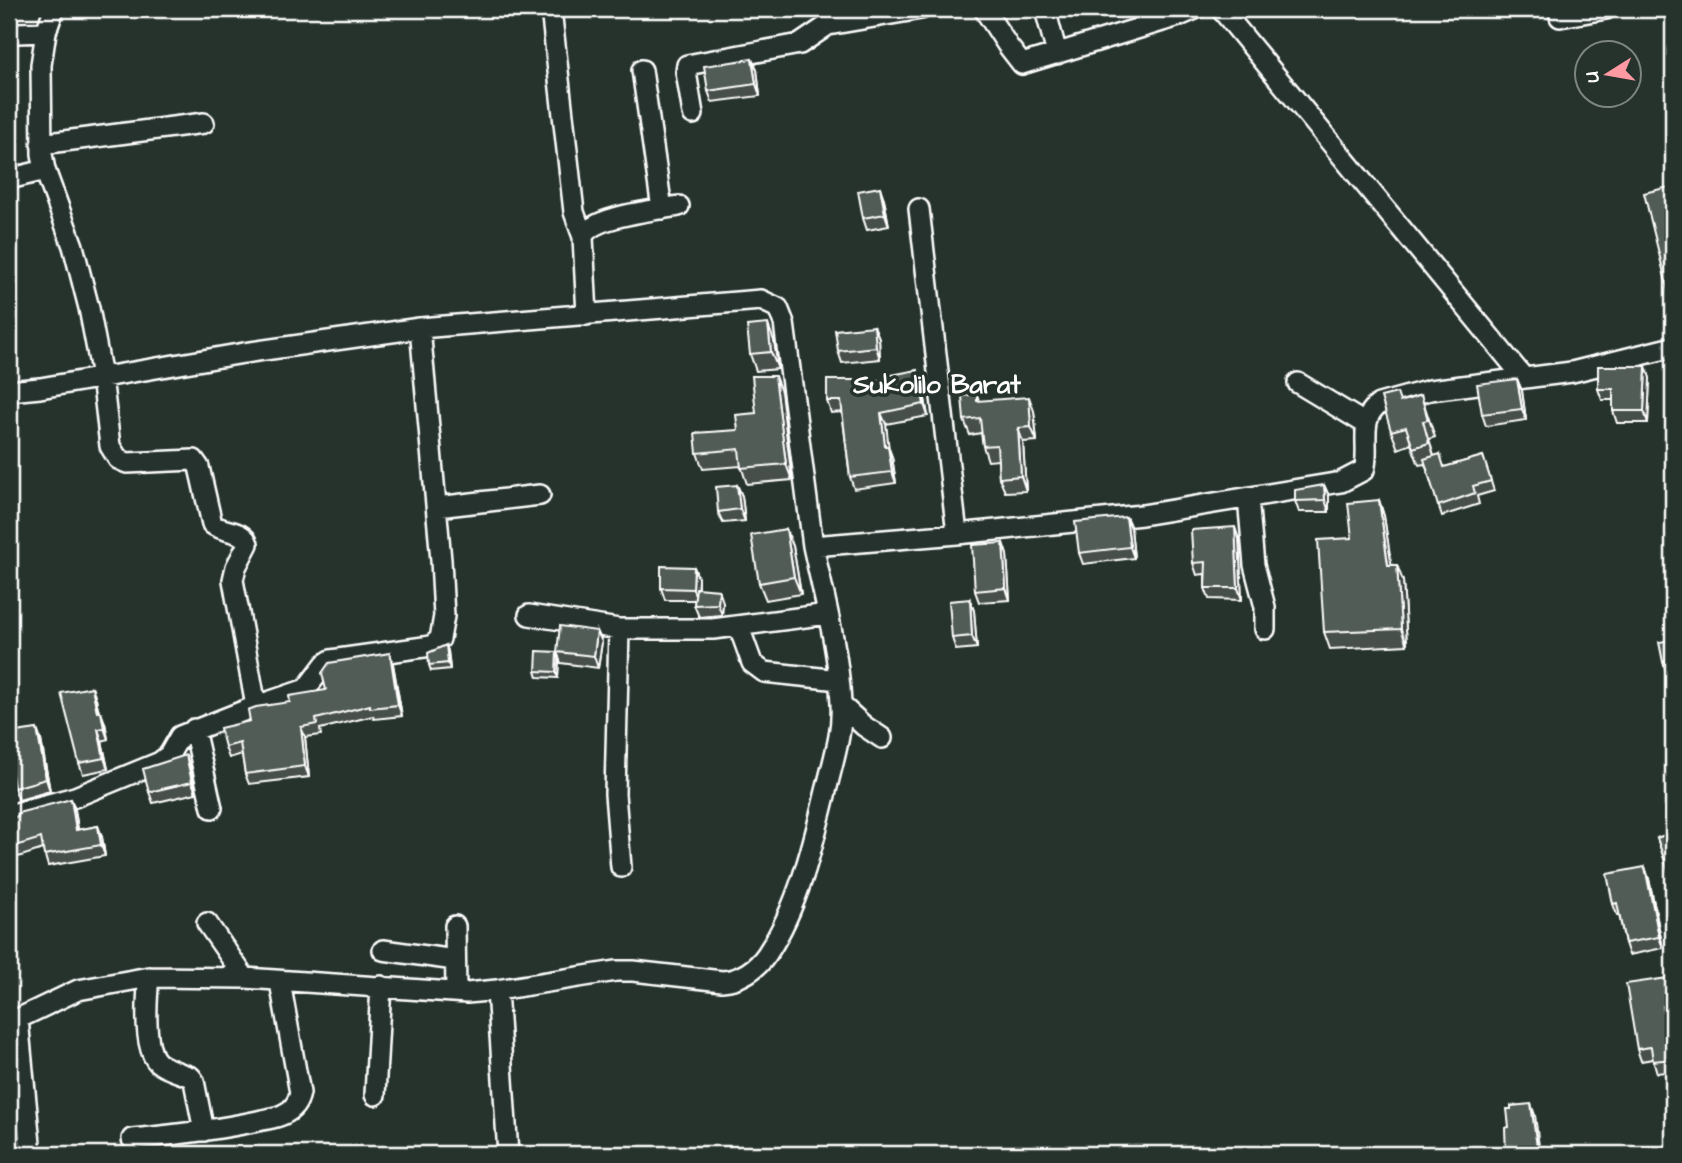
<svg xmlns="http://www.w3.org/2000/svg" width="1682" height="1163" viewBox="0 0 1682 1163" font-family="'Architects Daughter',sans-serif">
	<style>
		.lines { fill: none; stroke-linecap: round; stroke-linejoin: round }
		.minor-casing { stroke: #fff; stroke-width: 24 }
		.minor { stroke: #26332d; stroke-width: 19 }
		.wall { fill: #464f4b; stroke: #fff; stroke-width: 2 }
		.shaded-wall { fill: #39403d; stroke: #fff; stroke-width: 2 }
		.building { fill: #515c57; stroke: #fff; stroke-width: 2 }
		.labels { text-anchor: middle; dominant-baseline: central; stroke-width: 7; stroke-linejoin: round; paint-order: stroke }
		.quarter-label { font-size: 26px; font-weight: bold; fill: #fff; stroke: #26332d }
	</style>
	<rect width="100%" height="100%" fill="#26332d"/>
	<filter id="ink" filterUnits="userSpaceOnUse"><feTurbulence type="fractalNoise" baseFrequency=".0143" numOctaves="2"/><feDisplacementMap in="SourceGraphic" scale="14" xChannelSelector="R" yChannelSelector="G"/><feConvolveMatrix kernelMatrix="1 2 1 2 8 2 1 2 1" color-interpolation-filters="sRGB"/></filter>
	<g filter="url(#ink)">
		<g class="lines">
			<defs>
				<path id="minor" d="M54,9l-8,23 -5,33 1,89 3,16 28,76 16,62 13,68 8,70 8,13 9,4 67,-3 5,7 13,57c11,9 31,5 36,20l-12,23 -3,13 23,126 50,-17 19,-25 6,-4 100,-14 9,-7 4,-23 -3,-56 -21,-232
					M551,9l23,203 9,25
					M984,9l24,37 14,18 157,-48 16,-7
					M1045,9l12,45
					M1221,9l303,369
					M1560,17l46,-8
					M17,33l29,-1
					M642,70l20,139
					M693,114l-7,-42 1,-7 113,-21 28,-19 93,-16
					M41,144l163,-21
					M9,179l36,-9
					M919,209l38,325
					M587,315l-4,-78c8,-21 74,-27 96,-31
					M1298,383l68,41
					M9,391l31,-3 204,-35 176,-25 341,-28 17,8 6,15 29,223
					M1248,498l6,67 11,42v22
					M437,507l103,-12
					M529,615l90,14h94l115,-15
					M739,627l13,36 12,9 75,8
					M619,629l-4,165 6,73
					M842,706l22,20 18,12
					M194,729l18,79
					M9,815l66,-18 85,-35 9,-7 11,-19 76,-30
					M207,923l38,55
					M455,926l1,66
					M383,950l72,10
					M149,977c-2,19 -7,76 11,87 9,6 21,9 31,13l3,4 10,50
					M497,990l11,164
					M18,1019l13,135
					M9,1023l69,-33 71,-13 96,1 222,15 30,-3 119,-19h17l89,10c18,-1 35,-12 45,-27 33,-50 47,-114 61,-171 6,-25 15,-53 13,-79 -2,-53 -17,-107 -28,-158l144,-12 185,-19 199,-33 23,-12c7,-21 -7,-51 15,-66l51,-14 142,-18 101,-25
					M375,1095l6,-109
					M132,1139c42,-4 84,-9 126,-18 8,-2 19,-3 26,-7 9,-4 14,-11 16,-21l-20,-111"/>
			</defs>
			<use href="#minor" class="minor-casing"/>
			<use href="#minor" class="minor"/>
		</g>
		<path class="wall" d="M757,70l3,26 -48,6 -4,-11z
			M884,199l5,27 -22,4 -4,-12z
			M874,326l5,12 1,21 -38,4 -4,-12z
			M774,341l4,28 -22,2 -6,-17z
			M917,370l5,12 6,34 -42,8 2,22 4,11 4,26 -42,6 -4,-12 -8,-65 -11,1 -4,-12z
			M1650,378l-2,45h-31l-4,-12v-11h-11l-4,-11z
			M1517,379l5,12 4,29 -40,6 -4,-12z
			M781,392l11,88 -45,4 -6,-18 -38,3 -6,-16 41,-23z
			M977,394l2,7 55,10 3,30 -14,1 3,49 -21,1 -6,-14 -1,-18 -10,1 -5,-15 -2,-13 -11,2 -6,-15z
			M1421,395l14,42 -6,2 5,17 11,11 38,-11 11,35 -17,5 2,8 -37,12 -17,-52 -6,1 -8,-21 -13,5 -7,-18 9,-30z
			M737,485l5,11 3,25 -22,2 -5,-11z
			M1324,485l5,11v16h-30l-4,-11z
			M1379,500l5,16 7,49 12,16 4,64 -77,4 -6,-17 28,-94z
			M1126,517l5,11 3,30 -51,6 -4,-11z
			M786,529l7,17 8,48 -35,6 -7,-17z
			M1239,539l3,61 -33,-1 -4,-11v-14l-8,1 -4,-12z
			M1003,543l4,12 3,45 -31,2 -4,-11z
			M694,567l4,11v10l25,14 -1,13 -23,2 -5,-12 1,-5h-30l-4,-12z
			M970,599l4,12 3,37 -21,2 -4,-12z
			M597,631l5,11 -4,26 -37,-5 -4,-11z
			M1673,640v33l-6,1 -4,-12z
			M448,651l2,18 -19,2 -2,-6z
			M390,653l3,11 9,52 -28,3 -1,-3 -53,13 1,6 -16,2 4,40 -60,7 -4,-10 -3,-20 -13,4 -4,-11 25,-26 40,-19 36,-12z
			M559,658l-1,20 -20,-1 -2,-6z
			M96,699l3,13 6,11 3,16 -6,2 6,28 -25,5 -4,-11z
			M41,740l9,51 -31,9 -5,-12z
			M190,767l6,26 -43,10 -4,-11z
			M71,799l4,11 3,20 20,-4 4,11 3,19 -57,10 -5,-17 -34,11v-41z
			M1673,832v49h-1l-15,-43z
			M1645,867l4,12 14,69 -34,7 -4,-12 -6,-28h-2l-4,-11z
			M1672,989l1,9v18l-5,1 3,27 2,-1v28l-16,2 -4,-14 -12,2 -4,-12z"/>
		<path class="shaded-wall" d="M752,59l5,11 3,26 -4,-12z
			M880,187l4,12 5,27 -4,-12z
			M768,324l6,17 4,28 -7,-17z
			M874,326l5,12 1,21 -4,-12z
			M1646,366l4,12 -2,45 -4,-12z
			M917,370l5,12 6,34 -4,-12z
			M775,376l6,16 11,88 -6,-16z
			M1517,379l5,12 4,29 -4,-11z
			M1029,397l5,14 3,30 -6,-14z
			M881,413l5,11 4,34 -5,-12z
			M1018,428l5,14 3,49 -5,-15z
			M888,446l4,11 4,26 -4,-11z
			M737,485l5,11 3,25 -5,-12z
			M1324,485l5,11v16l-4,-12z
			M1379,500l5,16 10,65 -6,-16z
			M1126,517l5,11 3,30 -4,-11z
			M1235,527l4,12 3,61 -4,-12z
			M786,529l7,17 8,48 -7,-17z
			M1003,543l4,12 3,45 -4,-12z
			M1397,565l6,16 4,64 -6,-16z
			M694,567l4,11 -1,22 -4,-11z
			M719,590l4,12 -1,13 -4,-11z
			M970,599l4,12 3,37 -5,-12z
			M597,631l5,11 -4,26 -4,-12z
			M446,645l2,6 2,18 -2,-6z
			M557,652l2,6 -1,20 -2,-6z
			M390,653l3,11 9,52 -4,-11z
			M92,687l4,12 5,25 -4,-12z
			M101,712l4,11 3,16 -4,-11z
			M301,727l4,10 4,40 -4,-11z
			M37,729l4,11 9,51 -4,-12z
			M98,729l4,12 6,28 -4,-11z
			M186,755l4,12 6,26 -4,-11z
			M71,799l4,11 5,31 -4,-11z
			M98,826l4,11 3,19 -4,-11z
			M1645,867l4,12 14,69 -4,-11z
			M1668,978l4,11 1,20 -1,-5z
			M1663,1006l5,11 5,38 -4,-11z
			M1531,1104l4,11 5,39h-2z"/>
		<path class="building" d="M752,59l4,25 -48,7 -4,-25z
			M1673,186v116h-2l-27,-109z
			M880,187l5,27 -22,4 -5,-27z
			M768,324l3,28 -21,2 -3,-28z
			M874,326l2,21 -38,4 -3,-21z
			M1598,366h48l-2,45h-31v-22h-15z
			M917,370l7,34 -43,9 4,33h3l4,26 -42,5 -9,-76h-14v-21h59v-4z
			M752,376h23l11,88 -45,4 -2,-19 -42,4 -2,-20 43,-3 -2,-15 20,-2z
			M1517,379l5,30 -40,5 -5,-30z
			M1673,390v17l-2,-16z
			M1397,393l3,9 21,-7 7,25 -5,1 6,22 -16,5 -7,-21 -15,4 -10,-34z
			M977,394v7l52,-4 2,30 -13,1 3,48 -22,2 -2,-33 -14,1 -3,-28 -16,2 -2,-24z
			M1440,454l4,13 39,-11 8,25 -18,5 2,7 -37,13 -14,-47z
			M737,485l3,24 -22,3 -2,-25z
			M1324,485l1,15 -30,1v-11z
			M1379,500l9,65h9l4,64 -77,3 -6,-92 34,-2 -4,-35z
			M1126,517l4,30 -51,6 -4,-31z
			M1235,527l3,61h-33l1,-26 -13,1 -2,-33z
			M786,529l8,48 -35,6 -8,-48z
			M1003,543l3,45 -31,3 -3,-46z
			M661,566l33,1 -1,22 -32,-1z
			M696,588l23,2 -1,14 -24,1z
			M970,599l2,37 -20,2 -3,-37z
			M560,626l37,5 -3,25 -37,-4z
			M1673,640v20l-10,2 -4,-20z
			M446,645l2,18 -19,2 -1,-12z
			M537,651l20,1 -1,20 -20,-1z
			M390,653l8,52 -28,3v-3l-54,14 1,5 -16,3 4,39 -60,8 -5,-31 -15,4 -5,-19 30,-7 -2,-11 8,-3 34,-5 -1,-6 37,-6 -4,-17 7,-10z
			M92,687l5,25h4l3,16 -6,1 6,29 -25,5 -18,-70z
			M37,729l9,50 -32,9 -5,-35v-20z
			M186,755l6,27 -43,10 -6,-23z
			M71,799l5,31 22,-4 3,19 -57,10 -3,-17 -32,10v-29l9,-3v-3z
			M1673,832v36l-5,2 -11,-32z
			M1645,867l14,70 -34,6 -8,-40 -4,1 -6,-30z
			M1668,978l4,26 -9,2 6,38 4,-1v16l-20,2 -2,-14 -14,2 -11,-65z
			M1531,1104l7,50h-32l-1,-26 4,-1 -2,-18h4v-3z"/>
	</g>
	<g class="labels">
		<g class="quarter-label">
			<text x="937" y="385">Sukolilo Barat</text>
		</g>
	</g>
	<rect width="1682" height="1163" fill="none" stroke="#26332d" stroke-width="35"/>
	<rect x="18" y="18" width="1647" height="1128" fill="none" stroke="#fff" stroke-width="2.5" filter="url(#ink)"/>
	<g transform="translate(1608 74) rotate(259)"><circle r="33" fill="#26332d" stroke="#7d8581" stroke-width="2"/>
	<path d="M0-5L12 26L0 18L-12 26Z" fill="#ff9aa2"/>
	<text y="-10" font-size="19" font-weight="bold" text-anchor="middle" fill="#ffffff">U</text>
	</g>
</svg>
